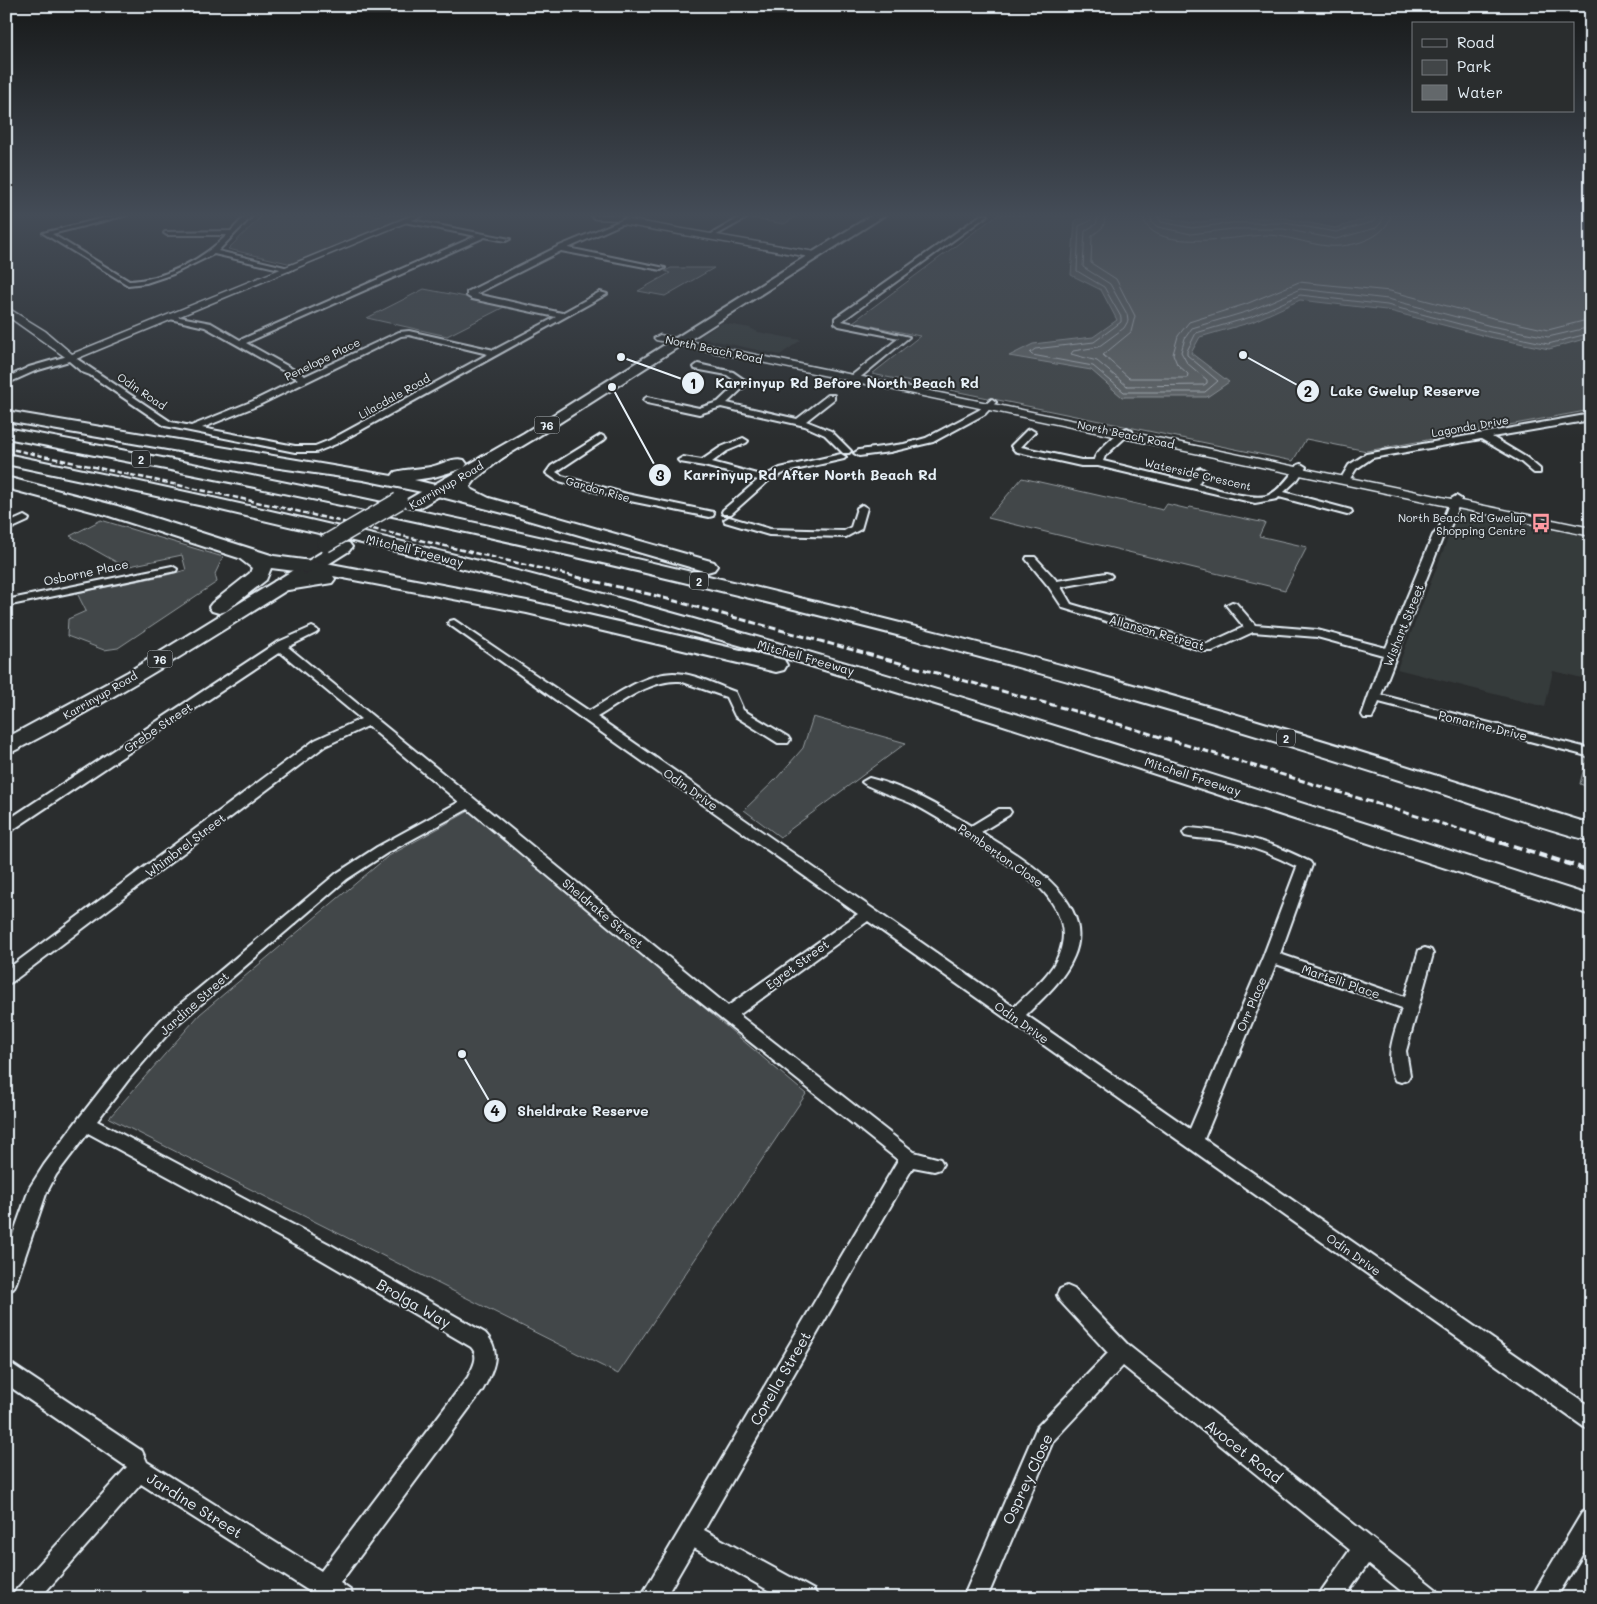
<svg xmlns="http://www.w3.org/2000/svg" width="1597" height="1604" viewBox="0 0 1597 1604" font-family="Mali,sans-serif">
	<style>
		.built { fill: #363a3b }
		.green { fill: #424648; stroke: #959ca0 }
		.water { fill: #63686b; stroke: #989fa3 }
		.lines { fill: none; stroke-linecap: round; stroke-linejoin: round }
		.shore { stroke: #b3bac0; stroke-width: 1 }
		.minor-casing { stroke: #e8f1f8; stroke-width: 4 }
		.tertiary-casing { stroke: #e8f1f8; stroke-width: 3 }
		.secondary-casing { stroke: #e8f1f8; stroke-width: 3 }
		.trunk-casing { stroke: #e8f1f8; stroke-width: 4 }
		.motorway-casing { stroke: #e8f1f8; stroke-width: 4 }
		.minor { fill: #2a2d2e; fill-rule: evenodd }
		.tertiary { fill: #2a2d2e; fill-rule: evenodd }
		.secondary { fill: #2a2d2e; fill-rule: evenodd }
		.trunk { fill: #2a2d2e; fill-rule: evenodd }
		.motorway { fill: #2a2d2e; fill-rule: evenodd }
		.rail-far2 { stroke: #e8f1f8; stroke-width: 2.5; stroke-dasharray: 5.5 2.5; stroke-linecap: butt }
		.rail-far1 { stroke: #e8f1f8; stroke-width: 3; stroke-dasharray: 7 3; stroke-linecap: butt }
		.rail { stroke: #e8f1f8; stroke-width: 4.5; stroke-dasharray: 9 4.5; stroke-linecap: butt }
		.trunk-bridge-casing { stroke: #e8f1f8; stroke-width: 19; stroke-linecap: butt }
		.trunk-bridge { stroke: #2a2d2e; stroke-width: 16 }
		.labels { text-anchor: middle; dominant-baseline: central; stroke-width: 4; stroke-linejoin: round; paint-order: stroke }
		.far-street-label { font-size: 11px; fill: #e8f1f8; stroke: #2a2d2e }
		.shield { fill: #2a2d2e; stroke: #afb6bb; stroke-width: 1 }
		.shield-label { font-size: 11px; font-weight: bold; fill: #e8f1f8 }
		.far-poi-label { font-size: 11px; fill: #e8f1f8; stroke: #2a2d2e; text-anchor: end }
		.street-label { font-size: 12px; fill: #e8f1f8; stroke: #2a2d2e }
		.near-street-label { font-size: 15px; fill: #e8f1f8; stroke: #2a2d2e }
		.leader { fill: none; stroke: #e8f1f8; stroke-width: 2 }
		.callout-dot { fill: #e8f1f8; stroke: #2a2d2e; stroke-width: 2 }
		.mark-label { font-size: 15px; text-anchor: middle; font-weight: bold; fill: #111 }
		.callout-label { font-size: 14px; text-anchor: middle; font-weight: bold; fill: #e8f1f8; stroke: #2a2d2e; stroke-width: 4; stroke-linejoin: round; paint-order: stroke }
	</style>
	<rect width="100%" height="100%" fill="#2a2d2e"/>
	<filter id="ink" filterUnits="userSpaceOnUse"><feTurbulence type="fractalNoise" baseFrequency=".02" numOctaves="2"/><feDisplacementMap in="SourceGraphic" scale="10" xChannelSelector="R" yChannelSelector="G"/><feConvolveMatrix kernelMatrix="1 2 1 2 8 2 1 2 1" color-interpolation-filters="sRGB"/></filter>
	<g filter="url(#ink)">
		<path class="built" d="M722,323l28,5 8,4 43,8 -21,15 -78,-17v-3z
			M1459,510l132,28 -1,142 -37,-9 -8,36 -148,-38z"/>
		<path class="green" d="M263,215h148l-119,49 -64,-15z
			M750,215h49l-15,9 -39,-7z
			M997,215h594v195l-224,41 -61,-12 -13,22 -421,-87 48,-38 -67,-14z
			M671,268h43l-49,28 -27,-5 32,-18 -5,-2z
			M424,289l84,16 -61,31 -80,-18z
			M1022,478l141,32 4,-6 21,5 2,-2 75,16 -6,13 48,11 -22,43 -297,-72z
			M101,520l122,37 -8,17 2,8 -99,66 -14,2 -37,-14 1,-17 18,-8 -9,-18 90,-18 19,-5 -4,-15 -57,12 -55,-31z
			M813,717l93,26 -126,94 -36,-27 32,-31 27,-31z
			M1587,755l4,1v32l-11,-4z
			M471,810l335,284 -188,280 -509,-256 91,-104 187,-157z"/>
		<path class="water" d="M1096,215h54l43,8 38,-5h53l51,10 38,-11 18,-2h200v122l-42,12 -60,-12 -103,-27 -86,-10 -48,22 -52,15 -9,16 38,29 -22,15h-85l-31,-27 -82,-14 24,-12 60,-7 24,-17 -16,-30 -30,-15 4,-55z"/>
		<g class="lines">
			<path class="shore" d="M1092,215l-2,6 -11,5 -2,45 27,16 17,30v5l-27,20 -59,7 -5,4 2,2 61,11 31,26h81l13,-11 -31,-26v-4l9,-18 55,-16 49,-22 87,10 103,27 58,12 43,-11
				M1099,215l-3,9 -11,7 -2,36 27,17 17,30 1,7 -4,7 -26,19 -25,4 -2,3 26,7 30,25 77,-1 3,-2v-3l-20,-17 -6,-11 4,-14 7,-10 57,-17 51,-22 88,10 103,27 57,11 43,-10
				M1106,215l-3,12 -11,9 -1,27 25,16 19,37 -4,16 -28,23 26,23h58l1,-4 -11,-10 -4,-10 5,-18 11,-14 57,-18 53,-22 91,9 103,27 55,12 43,-11
				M1143,215c4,41 97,20 125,20 21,1 39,9 60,11 22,2 58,-7 63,-31
				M1150,215l2,8 6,4 33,7 41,-5h51l53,10 40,-11 5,-5 2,-8
				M1157,215l4,7 31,6 40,-5h52l52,9 37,-10 4,-7"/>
			<defs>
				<path id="minor" d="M116,215h11l-75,19 77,47c35,-1 74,-22 98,-46h-60l-3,-2 1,-1 66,-1 15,-16h7l-35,36 75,18 -4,2 -75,-17 -41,20 -27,9 -18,2 -85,-52z
					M630,215h8l-6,4h-4l-1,-1z
					M744,215h8l-39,22 -5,-1z
					M981,215h7l-146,106 67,16 -52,43h-6v-4l48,-38 -60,-12 -4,-3v-5z
					M406,219l104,20 -4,2 -21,-4 -239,106 59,33 94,-44 10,-1 85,19 62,-33 -84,-18 -5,-3v-4l90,-45 65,-27 2,1v2l-56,25 97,20 -4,2 -100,-19 -85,43 86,19 38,-21 7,2 -271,150 -20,8h-21l-130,-26 -75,-51 -8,-3 -13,-11 -34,10 -29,13v-6l23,-11 42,-12 100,67 20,4 62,-25 45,-22 -93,-52 -35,-8v-4l41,8 29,17 236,-104 -72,-14 -1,-1zM409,335l79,19 -158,86 -15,6h-20l-93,-18 57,-23 142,-69z
					M698,364l35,8 13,9v4l-19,18 70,16 31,-24h6v4l-28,22 25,10 20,20 -2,2h-6l-18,-18 -20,-9 -84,-19 -22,7 -52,-11 -4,-3 4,-3 52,11 19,-6 20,-19 -11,-8 -32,-6 -1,-2z
					M992,399l4,3 -11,12 -52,28 -43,10 -31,4 -5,-3 5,-3 45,-6 22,-6 53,-28z
					M1591,414v6l-99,17 35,21 13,11v4h-6l-13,-11 -40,-23 -109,19 -16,11 -8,13 -3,1 -5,-3 9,-15 17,-11z
					M1127,428l5,3 -2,2 -25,23 -2,5 86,21 9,-13 3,-1 5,3 -8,13c16,4 59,19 73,10 11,-7 20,-19 27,-29l3,-1 5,3 -8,12 -14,13 67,18 1,2 -5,3 -68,-18 -2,2 -22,4 -157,-37h-17l-63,-14 -3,-1 -4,-5 16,-16 3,-1 5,3 -14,15 60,13h13c1,-8 25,-29 33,-32z
					M601,435l5,3 -2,2 -48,32 6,4 65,18 86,18 1,2 -1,2 -4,1 -84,-17 -69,-20 -10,-7 5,-7z
					M743,438l5,3 -2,2 -19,8 -15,11 52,14 16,-8 61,-14 5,3 -2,2 -58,13 -18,9 -37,33h-8l-1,-2 1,-2 35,-30 -54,-14 -24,-4 -2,-2 5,-3 19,3 19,-13z
					M1456,496l5,3 -12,31 -6,6 -62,159 210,54v8l-212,-55 -7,16h-8l-2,-3 21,-60 -66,-18 -64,-5 -41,19h-8l-141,-43 -14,-21 -23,-28 1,-2h8l22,24 49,-8 4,1 2,2 -2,2 -49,9 10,17 136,40 37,-17 -18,-22 6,-3 4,1 19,22 62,5 69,18 47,-113 6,-6 12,-30z
					M862,505l5,3 -6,21 -15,8 -77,-2 -44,-13 -1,-2 5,-3 41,12 74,2 7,-4 6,-19z
					M24,516l5,3 -1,2 -22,10v-7z
					M172,566l5,3 -1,2 -170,35v-6z
					M454,620l135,91c24,-14 54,-37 84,-38 21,0 43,12 62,19l8,18 45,27 2,3 -2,3h-10l-43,-27 -9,-19 -46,-16c-30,-2 -59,22 -83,36l417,290c18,-18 43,-36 48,-63 4,-19 -6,-38 -18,-52 -11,-12 -26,-21 -39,-30 -31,-21 -61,-42 -94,-59 -9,-4 -45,-16 -49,-21l7,-4c37,9 70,28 102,48l28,-17h10l2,3 -2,3 -28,17c38,24 117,68 93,124 -10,24 -30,41 -48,59l164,114 73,-172 34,-90c-23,-12 -51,-23 -77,-27 -12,-2 -24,-1 -35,-4l-2,-3 2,-3 5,-2c42,3 82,14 120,34l2,3 -32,89 125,43 14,-47 6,-2 6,2 2,4 -27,97 4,24 -3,5 -6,2 -6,-2c-12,-23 1,-50 7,-72l-126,-44 -72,175 387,268v23l-7,-3 -716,-506 -129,94 175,137 26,7 3,5 -3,5 -6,2 -21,-4 -209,363 110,60 4,8h-36l-88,-50 -29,50h-25l258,-438 -218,-174 -212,-177 -81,44 -40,26 -174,149 -44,51 -32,42 234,124 154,88c18,19 8,38 -3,58l-142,192 10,7 4,8h-34l-179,-114 -101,114h-28l4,-8 111,-123 -121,-83v-22l7,3 129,86 5,11 174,109 147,-194c5,-10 12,-21 3,-30l-154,-90 -229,-124 -32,42 -10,19 -30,89 -3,6 -7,3v-38l24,-67 14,-22 35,-47 38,-49 44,-49 176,-147 40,-26 82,-45 -91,-76 -43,20 -313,236 -6,2v-14l309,-230 46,-21 -81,-67 -269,179 -5,1v-11l270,-178 36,-16 4,2 2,2 -2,2 -28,14 440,359 130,-92 -408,-289 -2,-2 2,-2z
					M1067,1286l7,3 55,57 308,244 4,8h-31l-42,-34 -24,34h-26l4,-8 28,-40 -227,-184 -70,75 -66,157h-24l74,-171 71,-74 -48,-52 -3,-6 3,-6z
					M1591,1508v32l-35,58h-25l52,-87z"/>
				<path id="tertiary" d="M413,215h11l-353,146 -65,-46v-8l39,24 27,23z
					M592,215h29l2,2 -4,3 -23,-1 -3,-1z
					M625,219l190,33 5,3 -5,3 -193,-34v-4z"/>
				<path id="secondary" d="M660,335l931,193v8l-935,-196 -2,-2z"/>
				<path id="trunk" d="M872,215h13l-351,224 -115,69h-12l-2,-4 2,-4 117,-67z
					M343,542l6,1 3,4 -3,4c-110,69 -219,140 -335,200l-8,1v-14l122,-66 209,-129z"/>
				<path id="motorway" d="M6,411l386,65 3,-4c11,-3 23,-3 35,-5 12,-2 22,-10 34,-7l3,4 -3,4 -30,9 -20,3 38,9 -1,-2c9,-13 35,-40 52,-36l3,4 -30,24 -6,8 1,2 18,9 225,64 3,4 -3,4 -7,2 -200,-58 -85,-22 -59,-12 -104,-15 -253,-44z
					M6,428c374,70 747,152 1113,253 158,44 315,94 472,143v17c-58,-15 -115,-37 -173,-55 -104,-33 -209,-65 -314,-95 -362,-102 -729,-183 -1098,-253z
					M6,454c206,42 410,88 612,144 327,90 650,194 973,298v19l-597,-193 -196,-60 -198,-57 -196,-52 -196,-46 -202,-43z
					M6,477l111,29 157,50 52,7 201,38 249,57 8,2 3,5 -3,5 -8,2 -249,-59 -194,-37 2,3 -3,4 -50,8 -7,-2 -3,-4 3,-4 36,-8 -40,-5 -5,12 -40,31 -7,2 -7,-2 -3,-4 3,-4 38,-30 2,-5 -13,-10 -136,-44 -97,-26z"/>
			</defs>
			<use href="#minor" class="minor-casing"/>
			<use href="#tertiary" class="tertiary-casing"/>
			<use href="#secondary" class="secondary-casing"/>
			<use href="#trunk" class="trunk-casing"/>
			<use href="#motorway" class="motorway-casing"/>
			<use href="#minor" class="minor"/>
			<use href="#tertiary" class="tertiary"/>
			<use href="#secondary" class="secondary"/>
			<use href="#trunk" class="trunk"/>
			<use href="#motorway" class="motorway"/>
			<path class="rail-far2" d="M6,448l269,58 306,72"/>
			<path class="rail-far1" d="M576,577l77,18 436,120 402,124"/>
			<path class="rail" d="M1487,838l104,33"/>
			<defs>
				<path id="trunk-bridge" d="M325,544l74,-43"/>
			</defs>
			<use href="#trunk-bridge" class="trunk-bridge-casing"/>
			<use href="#trunk-bridge" class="trunk-bridge"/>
		</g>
	</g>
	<linearGradient id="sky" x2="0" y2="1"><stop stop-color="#171919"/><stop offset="0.49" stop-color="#444c57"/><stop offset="1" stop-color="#444c57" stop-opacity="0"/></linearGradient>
	<rect width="1597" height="439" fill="url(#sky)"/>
	<defs>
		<symbol id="bus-bare" viewBox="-9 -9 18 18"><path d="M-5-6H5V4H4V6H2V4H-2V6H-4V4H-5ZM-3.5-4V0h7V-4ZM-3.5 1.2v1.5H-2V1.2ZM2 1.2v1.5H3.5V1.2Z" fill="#ff9aa2" stroke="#2a2d2e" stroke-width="2.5" paint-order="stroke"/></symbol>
	</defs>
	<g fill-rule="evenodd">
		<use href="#bus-bare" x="1527" y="509" width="28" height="28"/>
	</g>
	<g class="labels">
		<g class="far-street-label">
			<text transform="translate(714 349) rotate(12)">North Beach Road</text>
			<text transform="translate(322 359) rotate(-26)">Penelope Place</text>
			<text transform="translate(142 391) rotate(34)">Odin Road</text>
			<text transform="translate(394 396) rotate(-29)">Lilacdale Road</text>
			<text transform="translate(1470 426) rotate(-10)">Lagonda Drive</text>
			<text transform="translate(1126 434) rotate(12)">North Beach Road</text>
			<text transform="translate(1198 474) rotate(13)">Waterside Crescent</text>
			<text transform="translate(446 485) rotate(-30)">Karrinyup Road</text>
			<text transform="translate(598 489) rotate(16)">Gardon Rise</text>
			<text transform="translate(100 695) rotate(-30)">Karrinyup Road</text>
		</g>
		<g class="shield">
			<rect x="534.5" y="416.5" width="25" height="17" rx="4"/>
			<rect x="132" y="450.5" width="18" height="17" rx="4"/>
			<rect x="690" y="572.5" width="18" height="17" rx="4"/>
			<rect x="147.5" y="650.5" width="25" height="17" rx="4"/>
			<rect x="1277" y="729.5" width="18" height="17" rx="4"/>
		</g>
		<g class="shield-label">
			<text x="547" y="425">76</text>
			<text x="141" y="459">2</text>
			<text x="699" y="581">2</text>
			<text x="160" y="659">76</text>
			<text x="1286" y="738">2</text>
		</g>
		<g class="far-poi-label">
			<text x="1526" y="517">North Beach Rd Gwelup<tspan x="1526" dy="13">Shopping Centre</tspan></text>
		</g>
		<g class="street-label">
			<text transform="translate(415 550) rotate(14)">Mitchell Freeway</text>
			<text transform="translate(86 572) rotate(-12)">Osborne Place</text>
			<text transform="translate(1403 625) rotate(-68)">Wishart Street</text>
			<text transform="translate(1157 632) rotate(16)">Allanson Retreat</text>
			<text transform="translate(806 657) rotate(16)">Mitchell Freeway</text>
			<text transform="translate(1483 725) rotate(14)">Pomarine Drive</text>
			<text transform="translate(158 727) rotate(-34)">Grebe Street</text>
			<text transform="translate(1193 776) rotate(18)">Mitchell Freeway</text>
			<text transform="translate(691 789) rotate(35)">Odin Drive</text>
			<text transform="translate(185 845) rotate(-37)">Whimbrel Street</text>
			<text transform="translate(1001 855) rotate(35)">Pemberton Close</text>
			<text transform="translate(603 913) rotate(40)">Sheldrake Street</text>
			<text transform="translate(797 964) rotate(-36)">Egret Street</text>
			<text transform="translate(1341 981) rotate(19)">Martelli Place</text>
			<text transform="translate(194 1003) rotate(-42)">Jardine Street</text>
			<text transform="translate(1251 1004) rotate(-67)">Orr Place</text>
			<text transform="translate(1022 1022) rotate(35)">Odin Drive</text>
			<text transform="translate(1354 1254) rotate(35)">Odin Drive</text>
		</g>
		<g class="near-street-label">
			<text transform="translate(414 1303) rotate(30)">Brolga Way</text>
			<text transform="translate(780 1378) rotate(-60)">Corella Street</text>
			<text transform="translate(1244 1451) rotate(38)">Avocet Road</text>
			<text transform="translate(1027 1479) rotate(-65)">Osprey Close</text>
			<text transform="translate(195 1505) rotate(32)">Jardine Street</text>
		</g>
	</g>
	<path class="leader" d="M621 357L693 383M1243 355L1308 391M612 387L660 475M462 1054L495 1111"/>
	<g class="callout-dot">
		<circle cx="621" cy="357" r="5"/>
		<circle cx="1243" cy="355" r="5"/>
		<circle cx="612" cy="387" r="5"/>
		<circle cx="462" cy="1054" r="5"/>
		<circle cx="693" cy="383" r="12"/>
		<circle cx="1308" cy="391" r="12"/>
		<circle cx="660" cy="475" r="12"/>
		<circle cx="495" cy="1111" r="12"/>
	</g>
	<g class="mark-label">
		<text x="693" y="389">1</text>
		<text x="1308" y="397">2</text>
		<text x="660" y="481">3</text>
		<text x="495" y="1116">4</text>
	</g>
	<g class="callout-label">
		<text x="847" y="388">Karrinyup Rd Before North Beach Rd</text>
		<text x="1405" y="396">Lake Gwelup Reserve</text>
		<text x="810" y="480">Karrinyup Rd After North Beach Rd</text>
		<text x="583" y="1116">Sheldrake Reserve</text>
	</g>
	<rect width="1597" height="1604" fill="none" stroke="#2a2d2e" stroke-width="25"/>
	<rect x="12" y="12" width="1572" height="1579" fill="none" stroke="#e8f1f8" stroke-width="2" filter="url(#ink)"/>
	<rect x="1412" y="22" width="162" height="90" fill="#2a2d2e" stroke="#767b7f"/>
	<rect x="1422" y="39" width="25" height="8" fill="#2a2d2e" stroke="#767b7f"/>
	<text x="1457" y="48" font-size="15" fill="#e8f1f8">Road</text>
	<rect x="1422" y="60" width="25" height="15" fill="#424648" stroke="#767b7f"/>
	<text x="1457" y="72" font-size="15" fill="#e8f1f8">Park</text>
	<rect x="1422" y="85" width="25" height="15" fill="#63686b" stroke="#767b7f"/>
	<text x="1457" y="98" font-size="15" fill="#e8f1f8">Water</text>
</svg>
